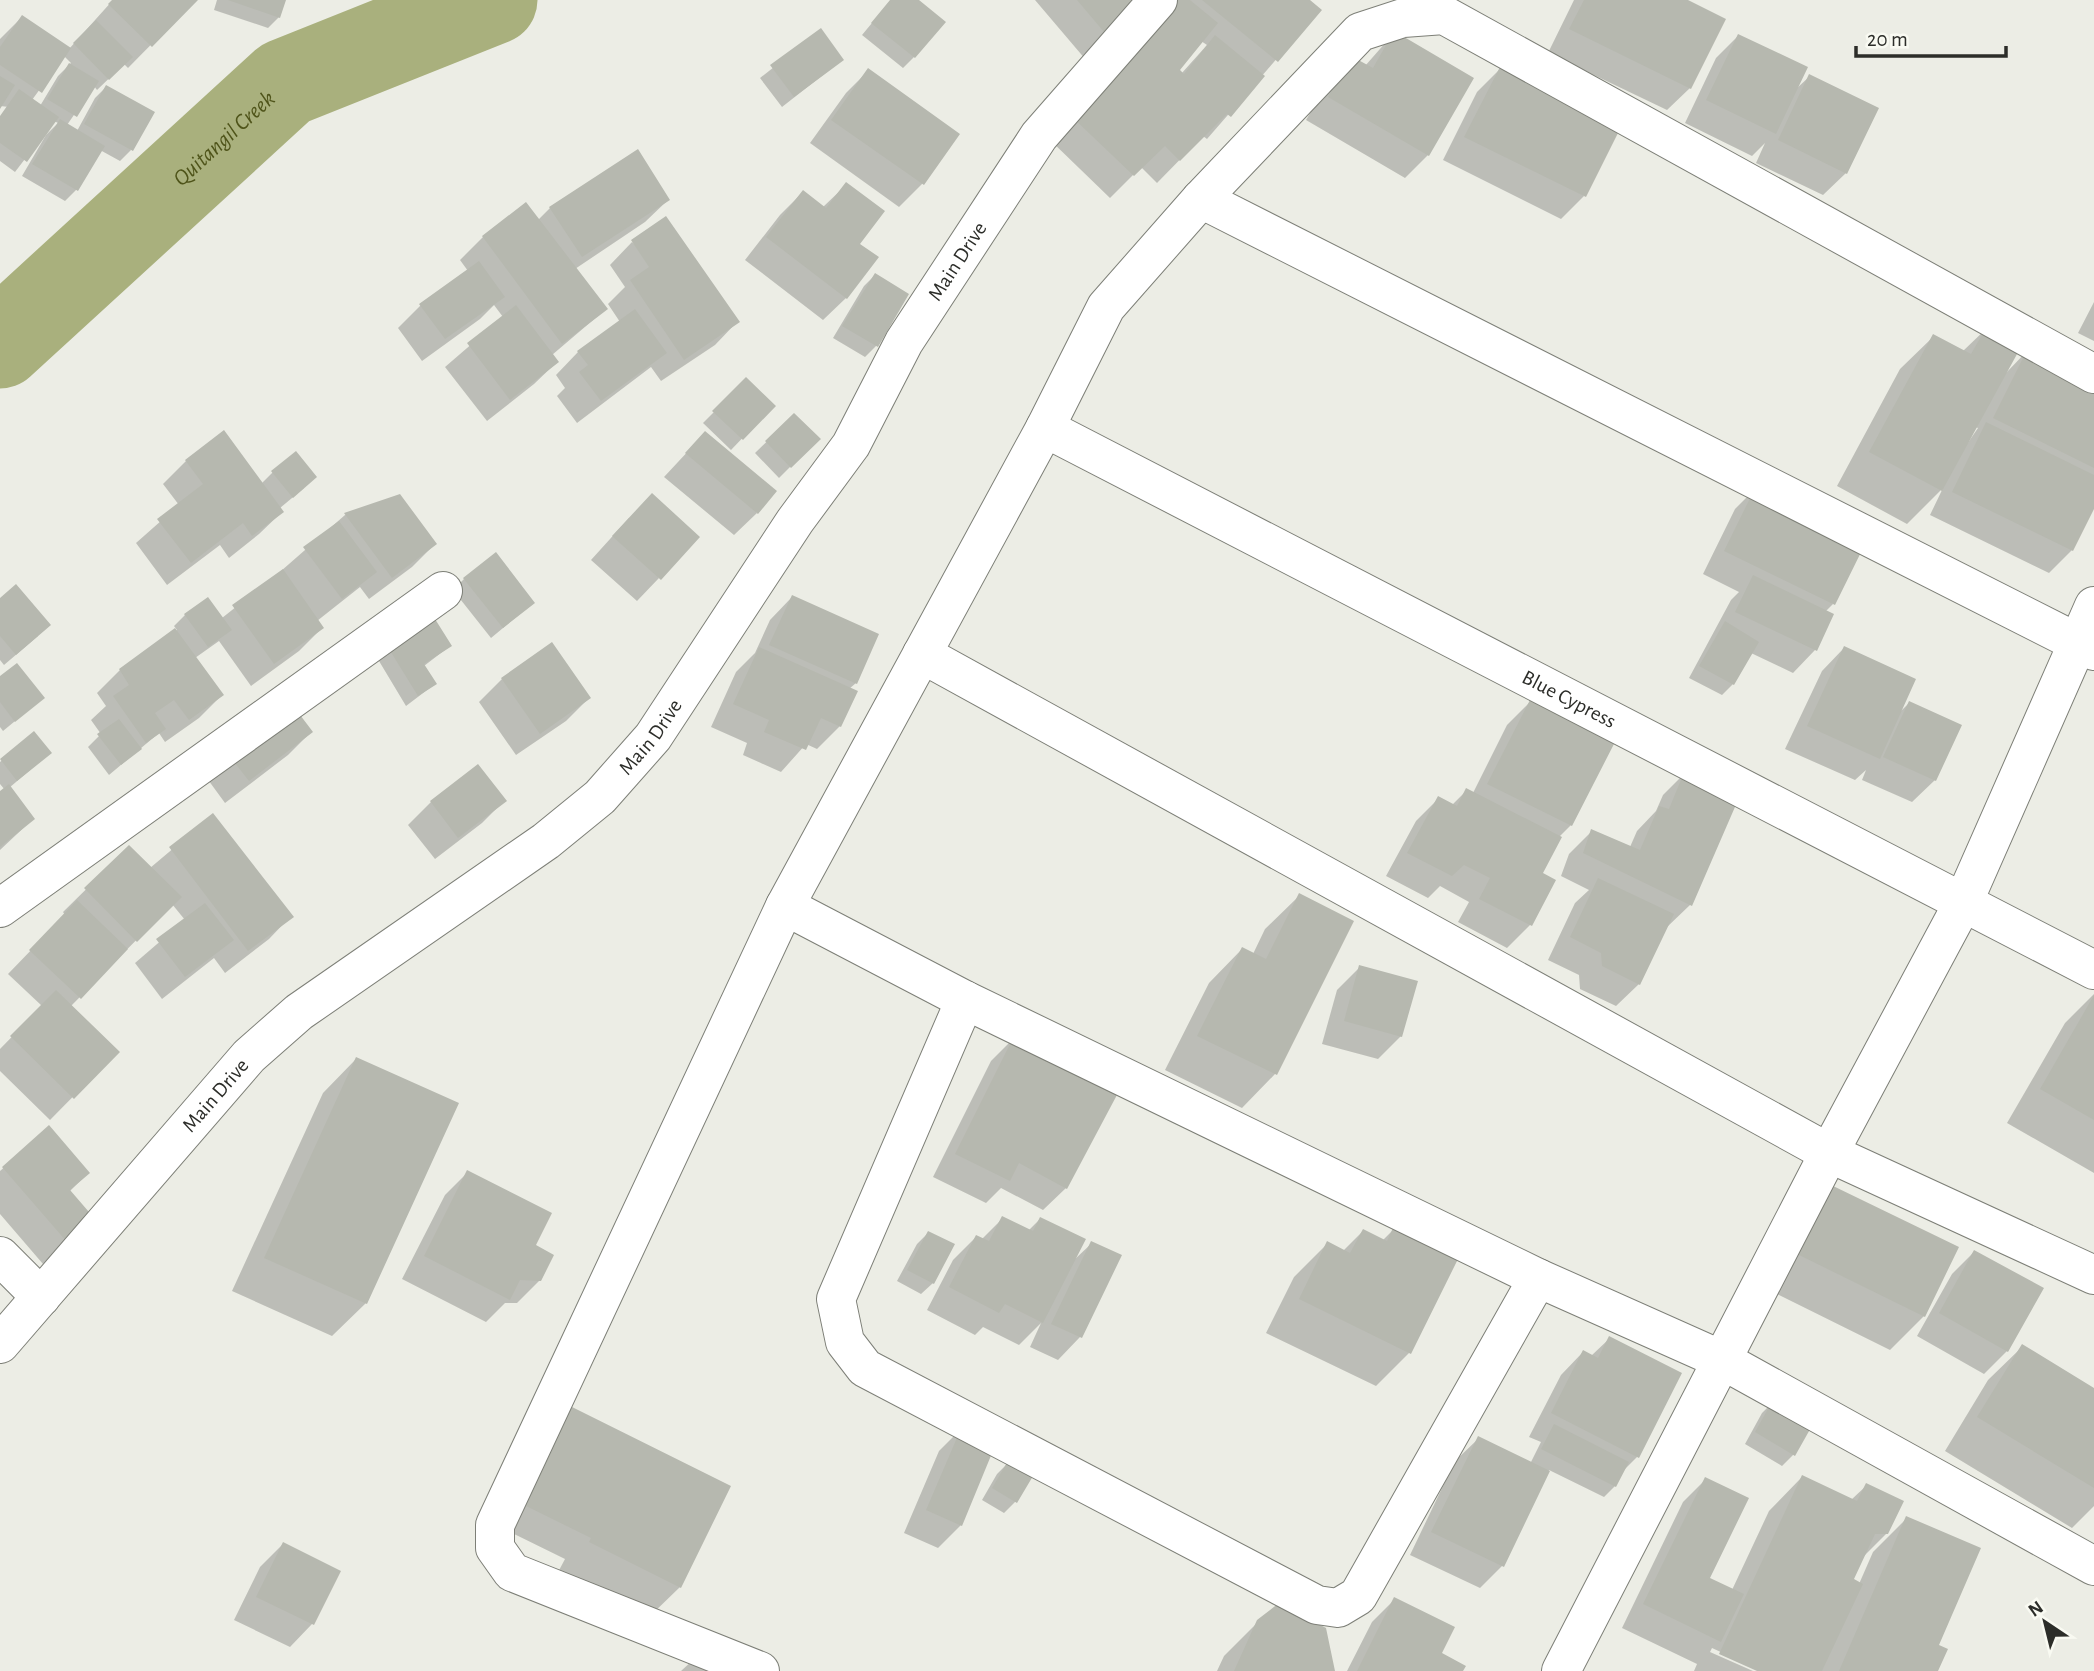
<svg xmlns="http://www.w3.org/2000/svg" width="2094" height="1671" viewBox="0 0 2094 1671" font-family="'Alegreya Sans',sans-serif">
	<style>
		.shadow { fill: #0003; fill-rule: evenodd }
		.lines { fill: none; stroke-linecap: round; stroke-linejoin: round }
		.river { stroke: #a9b07d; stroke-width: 89 }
		.building { fill: #b6b8af }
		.minor-casing { stroke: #7d7f77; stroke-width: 40 }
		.minor { stroke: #fff; stroke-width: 38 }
		.labels { text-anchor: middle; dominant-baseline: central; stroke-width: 7; stroke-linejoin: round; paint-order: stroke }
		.street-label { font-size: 21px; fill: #2c2d29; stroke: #f9faf2 }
		.water-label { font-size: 23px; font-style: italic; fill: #4f541a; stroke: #f9faf2 }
	</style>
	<rect width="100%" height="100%" fill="#ecede5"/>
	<path class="shadow" d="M113,0h82l-67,68 -4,-4 -27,26 -3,-4 -27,39 10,6 18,-33 11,-11 25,63 -11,11 -20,-11 -24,40 -11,11 -43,-25 24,-41 12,-12 -4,-2 -39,51 -15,-11v-42l9,-12 -9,-1v-67l22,-22 47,32zM64,56l7,7 -13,13 -18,30 -8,-6z
		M217,0h67l-5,17 -11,11 -54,-18z
		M891,0h25l-2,57 -11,11 -41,-33z
		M1035,0h101l-50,60z
		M1178,0h129l12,10 -112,129 -4,-3 -46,47 -16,-16 -31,31 -61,-59zM1201,41l6,4 -26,29 -3,-4z
		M1574,0h110l6,88 -23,22 -119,-57z
		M821,30l21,30 -60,47 -22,-29z
		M1394,33l34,122 -23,23 -99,-58 23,-39 36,-15z
		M1738,36l58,53 14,-13 36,97 -23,22 -67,-32 9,-20 -13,13 -67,-33 31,-65z
		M1500,69l84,127 -23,23 -118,-59 34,-68z
		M868,71l90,64 -36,49 -23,23 -89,-64 36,-50z
		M846,185l12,59 -12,54 -23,22 -78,-60 35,-45 23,-23 20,15z
		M668,200l-23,22 -70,47 31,40 -54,46 5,7 -23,22 -47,37 -42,-54 58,-50 -9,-12 -14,14 -58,42 -24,-33 23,-23 47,-34 -8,-11 23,-23 55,-17 12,-12z
		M632,242l105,80 -22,23 -54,36 -10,-14 -74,56 -20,-27 8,-8 -9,-13 22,-23 42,-30 -12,-18 17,-17 -15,-22z
		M875,275l1,71 -11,11 -32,-19 31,-52z
		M2094,302v39l-16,-8z
		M1987,328l18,46 23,-24 66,32v123l-22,45 -23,23 -119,-58 13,-27 -36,36 -70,-38 63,-117 34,-33 29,15zM1975,427l3,1 -11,16z
		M746,380l27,26 -42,44 -28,-27z
		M794,415l24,24 -39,39 -24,-25z
		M705,433l52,80 -23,22 -70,-58z
		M186,461l75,23 12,-12 31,16 -24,20 2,4 -23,22 -30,24 -9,-13 -53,40 -31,-42 43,-38 -16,-21z
		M1758,486l75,118 -8,8 -10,38 -22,23 -42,-20 -18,31 -11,11 -33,-17 42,-78 8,-8 -36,-18 32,-65z
		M400,496l35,48 -23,23 -43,32 -9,-12 -43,34 5,7 -23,23 -48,35 -32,-45 -24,17 27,37 -23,23 -34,24 -6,-9 -50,42 -21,-28 13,-13 -10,-14 15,-14 -9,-13 23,-23 57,-40 -3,-4 11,-11 37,3 59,-47 64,-56z
		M629,518l30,60 -22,23 -46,-41z
		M464,579l69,24 -42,35 -38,-48z
		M792,597l64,86 -7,6 -9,37 -23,23 -11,-5 -25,28 -38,-17 4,-12 -36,-16 25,-55 19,-19 15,-33z
		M0,600l38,36 -34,29 -4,-5z
		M551,644l38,54 -23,23 -50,34 -37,-53 23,-23z
		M450,646l-26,20 11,18 -29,22 -27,-45 11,-11z
		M1844,648l55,65 10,-10 26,77 -23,22 -50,-22 4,-10 -11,10 -70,-31 37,-78z
		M0,679l43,19 -40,33 -3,-4z
		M1530,702l41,123 -13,13 -17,35 13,8 -24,44 -23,23 -49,-26 11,-20 -29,-16 -12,12 -42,-22 30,-55 23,-23 13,7 15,-15 6,3 34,-68z
		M311,732l-23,23 -63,48 -19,-26 22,-23z
		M34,734l16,19 -41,35 24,31 -33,31v-57l5,-3 -5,-6v-22z
		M478,766l27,34 -23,23 -47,36 -27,-34 23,-23z
		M1686,772l50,29 -46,104 -24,23 -27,56 -23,22 -36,-17 -1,-14 -31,-15 27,-57 14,-13 -28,-14 8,-22 23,-23 38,16 7,-16 19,-20 7,-16z
		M213,815l78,101 -22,23 -44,34 -11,-15 -52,41 -27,-36 50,-43 -13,-16 -102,103 47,45 -67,68 -50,-49v-22l42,-43 -34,-32 57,-59 -2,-3 66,-65 21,21z
		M1299,896l53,26 -77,152 -33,34 -77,-38 44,-87 33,-34 11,5 12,-25z
		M1360,967l41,69 -23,23 -56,-15 15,-54z
		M2094,994v179l-87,-50 58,-100z
		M1014,1038l52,150 -23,22 -42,-22 -15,15 -53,-26 58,-116z
		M356,1059l10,244 -34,33 -100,-45 91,-198z
		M49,1128l39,45 -19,19 1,49 -27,23 -43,-50v-43z
		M468,1172l65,74 7,34 -23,23h-12l-19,19 -84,-43 43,-84z
		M1829,1186l95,130 -34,34 -127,-63z
		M1003,1218l25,13 12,-12 34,41 18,-17 -12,94 -22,23 -28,-13 11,-24 -22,22 -36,-18 -8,8 -48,-25 26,-50 23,-23 6,2z
		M1393,1230l16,123 -33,33 -110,-53 28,-56 34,-34 15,8 20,-20 19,10z
		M928,1233l5,50 -12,11 -24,-13 20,-37z
		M1974,1252l33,99 -23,23 -67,-38 35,-62z
		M1610,1338l27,119 -16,16 -6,13 -11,11 -55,-27 -47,96 -22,22 -70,-33 45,-94 23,-22 52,25 11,-22 -12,-5 32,-62 22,-23 8,4z
		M2022,1347l72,43v116l-22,22 -127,-77 43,-71z
		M1773,1402l38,22 -18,31 -11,11 -37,-22 17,-31z
		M962,1428l-1,97 -23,23 -34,-15 35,-82z
		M546,1430l134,157 -34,33 -90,-44 9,-17 -67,-33z
		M1008,1463l22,13 -15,26 -11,11 -22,-13 15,-26z
		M1802,1477l49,23 16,-15 20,48 -25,25 -10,22 7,4 14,-32 34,-34 30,128 -1,25h-174l-50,-23 -2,4 43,19h-59l3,-7 -75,-36 61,-126 23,-23 2,100 24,11 37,-79z
		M283,1544l56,27 -27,53 -22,23 -56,-27 26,-53z
		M1395,1599l45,55 22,17h-115l25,-49z
		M1258,1622l75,49h-116l7,-15z
		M693,1660l37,11h-49z"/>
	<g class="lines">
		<path class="river" id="s1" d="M0,344l285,-261 208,-83"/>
	</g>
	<path class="building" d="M112,0h86l-46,47 -44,-43z
		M228,0h58l-6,18z
		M890,0h29l27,22 -31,36 -44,-35z
		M1077,0h61l-28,39z
		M1177,0h13l28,23 -38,47 4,4 31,-39 50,41 -34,41 -4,-3 -47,47 -15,-15 -31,30 -64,-61z
		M1202,0h108l12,10 -44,52z
		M1584,0h104l38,19 -35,70 -122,-60z
		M22,15l49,33 -29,45 -42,-28v-18z
		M96,20l37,37 -24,23 -36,-37z
		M821,28l23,32 -50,37 -24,-32z
		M1394,31l80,47 -45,78 -101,-59 23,-41 22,12z
		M1738,34l70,33 -32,67 -70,-34z
		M69,63l30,18 -22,36 -30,-18z
		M1500,67l121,60 -35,70 -122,-60z
		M868,68l92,66 -36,51 -93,-65z
		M1809,74l70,34 -32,66 -69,-34z
		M0,76l15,9 -15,24z
		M106,85l49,27 -22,39 -49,-27z
		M19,89l40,28 -32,45 -27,-19v-27z
		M60,119l45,27 -27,45 -46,-27z
		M638,149l32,51 -88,57 -33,-50z
		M846,182l39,29 -25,33 19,13 -32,42 -81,-62 37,-47 23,18z
		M526,202l82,107 -46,35 -80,-108z
		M666,216l74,106 -56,38 -54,-80 19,-13 -18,-27z
		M479,261l26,36 -60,42 -26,-35z
		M875,273l34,21 -31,53 -36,-21z
		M516,305l43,57 -49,38 -43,-57z
		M635,309l32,44 -66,48 -22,-29 9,-7 -11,-14z
		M1987,326l35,19 -80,146 -73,-39 64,-118 38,20z
		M2028,348l66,33v87l-101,-50z
		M746,377l30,29 -33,34 -31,-29z
		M794,413l27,26 -30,29 -26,-27z
		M1986,422l108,53v34l-21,42 -121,-59z
		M224,430l60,82 -32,24 -9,-13 -52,40 -34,-44 46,-35 -18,-24z
		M705,431l72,60 -19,23 -73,-61z
		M296,451l21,26 -24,21 -22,-27z
		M1757,484l111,54 -33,67 -111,-54z
		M652,493l48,44 -39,43 -49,-44z
		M400,494l37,50 -45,34 -48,-65z
		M339,521l38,51 -35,27 -39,-52z
		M496,552l39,51 -32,25 -40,-50z
		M283,569l41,59 -50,36 -42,-59z
		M1753,575l81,39 -17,37 -82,-39z
		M16,584l35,41 -35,30 -16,-19v-38z
		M792,595l87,39 -22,50 -88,-39z
		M208,597l24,33 -24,17 -24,-33z
		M435,619l17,27 -28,18 13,20 -19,12 -29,-47z
		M1725,621l34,21 -25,43 -35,-19z
		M175,628l49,67 -35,25 -15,-20 -19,13 11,16 -20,14 -33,-47 16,-11 -10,-16z
		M552,642l39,56 -51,36 -39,-56z
		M1844,646l72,33 -36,80 -73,-33z
		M759,647l99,44 -17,36 -20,-9 -15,32 -42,-18 5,-12 -36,-16z
		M17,663l28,35 -30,24 -15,-20v-26z
		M1530,700l85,42 -43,84 -85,-42z
		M1909,701l53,24 -26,56 -53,-24z
		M291,703l22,29 -64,49 -22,-28z
		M119,719l23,30 -21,16 -24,-31z
		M34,731l18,22 -35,28 -17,-22z
		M478,764l29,37 -49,37 -28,-37z
		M1685,770l53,30 -46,106 -109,-53 8,-24 49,21 19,-44 10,3z
		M9,784l26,35 -35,28v-56z
		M1466,788l96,49 -19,36 13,7 -24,46 -53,-27 11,-21 -26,-13 -12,11 -45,-23 31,-57 19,10z
		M213,813l81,104 -46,34 -79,-104z
		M129,845l53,52 -45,45 -53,-54z
		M1598,878l76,36 -34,71 -38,-19 -1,-13 -31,-16z
		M1299,893l55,28 -77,154 -80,-39 45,-89 24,12z
		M77,900l51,49 -47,50 -52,-49z
		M205,903l29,37 -49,37 -29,-38z
		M1359,965l59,16 -16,56 -58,-16z
		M56,990l64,62 -46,47 -64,-63z
		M2094,995v125l-54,-31z
		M1014,1036l104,57 -51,96 -48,-26 -9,18 -55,-27z
		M356,1057l103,46 -92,201 -103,-46z
		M49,1125l41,48 -20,17 25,29 -28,23 -65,-75z
		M467,1170l85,43 -16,32 18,10 -13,26 -21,-1 -10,20 -86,-44z
		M1829,1184l130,63 -34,70 -130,-64z
		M1002,1216l31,15 7,-14 46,22 -43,84 -38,-19 -6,9 -50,-26 27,-52 13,6z
		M1393,1228l65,31 -47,95 -112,-55 28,-58 23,12 13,-24 24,12z
		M928,1231l27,13 -21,40 -27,-14z
		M1091,1241l31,14 -40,83 -31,-14z
		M1974,1250l70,38 -36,64 -69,-39z
		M1609,1336l73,37 -43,85 -88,-45 32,-63 15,8z
		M2022,1344l72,44v100l-117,-71z
		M1773,1400l40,24 -18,32 -40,-24z
		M568,1405l163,81 -50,102 -92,-46 2,-4 -71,-35z
		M1554,1424l75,38 -13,25 -75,-38z
		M962,1426l35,15 -35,85 -36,-16z
		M1478,1436l72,35 -46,96 -73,-35z
		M1008,1461l25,15 -16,27 -25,-15z
		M1802,1475l55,26 9,-18 38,18 -16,33h-13l-21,45 9,5 -41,87h-65l-38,-17z
		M1705,1477l44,21 -39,80 34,16 -23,48 -78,-38z
		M1906,1516l75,32 -42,97 9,4 -10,22h-99z
		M283,1542l58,29 -27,54 -58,-28z
		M1394,1597l61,30 -13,26 24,13 -3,5h-106z
		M1279,1603l47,25 9,43h-101l23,-51z"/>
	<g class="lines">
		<defs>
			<g id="minor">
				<path d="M1201,199l893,452"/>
				<path id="s2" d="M1045,428l1049,542"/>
				<path d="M922,654l907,499 265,122"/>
				<path d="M785,906l180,94 573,278 184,82 372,206"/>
				<path d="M0,908l443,-317"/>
				<path d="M965,1000l-129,299 9,43 20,26 452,237 21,3 20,-12 180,-318"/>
				<path d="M0,1256l41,41"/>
				<path id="s3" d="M0,1344l249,-288 50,-44 247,-171 54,-44 53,-60 142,-216 56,-76 53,-103 135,-206 119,-136"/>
				<path d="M760,1671l-248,-99 -17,-24v-23l290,-619 260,-478 61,-121 95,-108 159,-167 43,-14 41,-3 650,359"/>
				<path d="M1561,1671l268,-518 134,-250 131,-297"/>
			</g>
		</defs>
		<use href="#minor" class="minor-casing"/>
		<use href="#minor" class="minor"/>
	</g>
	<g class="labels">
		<g class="street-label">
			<text stroke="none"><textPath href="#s3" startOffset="1463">Main Drive</textPath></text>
			<text stroke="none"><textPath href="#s2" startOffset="590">Blue Cypress</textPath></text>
			<text stroke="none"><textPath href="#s3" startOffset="896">Main Drive</textPath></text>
			<text stroke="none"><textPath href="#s3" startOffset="329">Main Drive</textPath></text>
		</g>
		<g class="water-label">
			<text stroke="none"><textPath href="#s1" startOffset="304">Quitangil Creek</textPath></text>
		</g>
	</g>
	<g transform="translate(2045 1622) rotate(325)" stroke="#f9faf2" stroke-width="5" paint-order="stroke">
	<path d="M0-5L12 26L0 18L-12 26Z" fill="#2c2d29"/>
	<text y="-10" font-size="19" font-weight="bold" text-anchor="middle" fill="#2c2d29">N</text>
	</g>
	<path d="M1856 46v10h150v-10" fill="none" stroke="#2c2d29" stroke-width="3.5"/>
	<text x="1867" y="46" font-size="21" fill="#2c2d29" stroke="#f9faf2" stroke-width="5" paint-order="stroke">20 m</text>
</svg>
